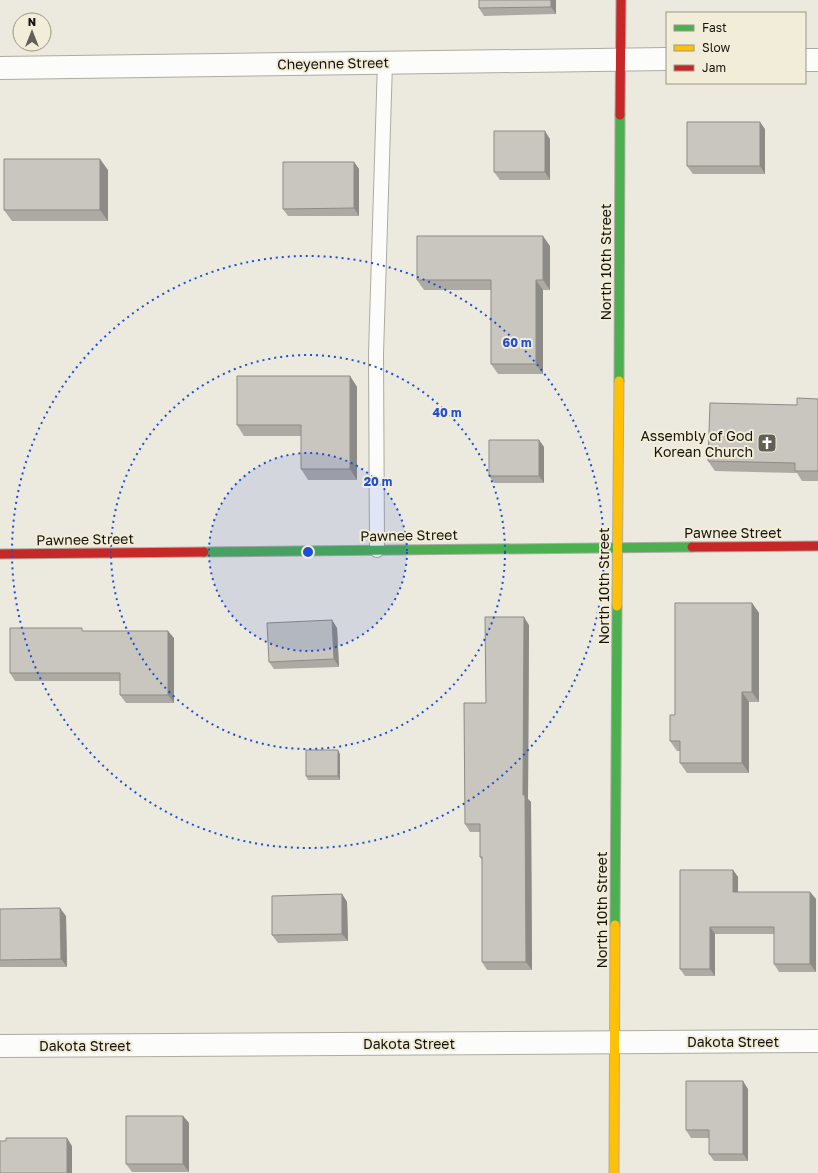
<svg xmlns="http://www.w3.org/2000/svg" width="818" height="1173" viewBox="0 0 818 1173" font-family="'Golos Text',sans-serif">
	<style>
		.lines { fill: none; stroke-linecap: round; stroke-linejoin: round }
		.lane-casing { stroke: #adaba2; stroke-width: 16 }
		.street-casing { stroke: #adaba2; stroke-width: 24 }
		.fast-casing { stroke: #adaba2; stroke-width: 11 }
		.slow-casing { stroke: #adaba2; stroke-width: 11 }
		.jam-casing { stroke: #adaba2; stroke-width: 11 }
		.lane { stroke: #fcfcfa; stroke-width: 14 }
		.street { stroke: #fcfcfa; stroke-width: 22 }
		.fast { stroke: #4caf50; stroke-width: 9 }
		.slow { stroke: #ffc107; stroke-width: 9 }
		.jam { stroke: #c62828; stroke-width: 9 }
		.wall { fill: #acaaa3 }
		.shaded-wall { fill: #8c8b85 }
		.building { fill: #c8c6be; stroke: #8c8b85 }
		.ring { fill: none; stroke: #1d4ed8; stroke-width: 2; stroke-dasharray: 2 4 }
		.labels { text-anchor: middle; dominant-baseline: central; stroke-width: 4; stroke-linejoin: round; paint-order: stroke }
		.street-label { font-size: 14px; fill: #16140d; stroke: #f2edd8 }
		.poi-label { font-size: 14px; fill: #16140d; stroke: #f2edd8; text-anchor: end }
		.centre { fill: #1d4ed8; stroke: #f2edd8; stroke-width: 2 }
		.ring-label { font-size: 12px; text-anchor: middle; font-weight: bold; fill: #1d4ed8; stroke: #f2edd8; stroke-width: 4; stroke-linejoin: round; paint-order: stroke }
	</style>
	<rect width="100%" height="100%" fill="#eceade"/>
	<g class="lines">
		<defs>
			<path id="lane" d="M377,550l-1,-196 9,-292"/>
			<path id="street" d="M805,60h13
				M0,68l667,-9
				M0,1046l818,-5"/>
			<path id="fast" d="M619,381l1,-266
				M204,552l488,-5
				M615,925l2,-319"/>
			<path id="slow" d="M617,606l2,-225
				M614,1173l1,-248"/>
			<path id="jam" d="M620,115l1,-115
				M692,547l126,-1
				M0,554l204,-2"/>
		</defs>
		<use href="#lane" class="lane-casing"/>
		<use href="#street" class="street-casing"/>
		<use href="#fast" class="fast-casing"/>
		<use href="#slow" class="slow-casing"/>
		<use href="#jam" class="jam-casing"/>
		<use href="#lane" class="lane"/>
		<use href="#street" class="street"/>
		<use href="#fast" class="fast"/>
		<use href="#slow" class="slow"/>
		<use href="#jam" class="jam"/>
	</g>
	<path class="wall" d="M556,0v14l-72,2 -5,-8z
		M765,129v45h-72l-6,-8z
		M550,139v41h-50l-6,-8z
		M354,162l5,7v47h-71l-5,-7z
		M108,170v51h-96l-8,-11z
		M550,246v44h-7v84h-45l-7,-10v-74h-67l-7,-10z
		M350,376l7,11v93h-49l-7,-11v-33h-57l-7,-11z
		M818,399v82h-16l-5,-8 -82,-2 -7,-10 89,-56z
		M539,440l5,7v36h-50l-5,-7z
		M752,603l7,10v89h-10v71h-62l-7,-10v-12h-3l-7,-10 5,-26z
		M332,620l5,8 2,39 -65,2 -5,-7z
		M529,625l-1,174 3,3 1,168h-45l-5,-8v-102l-2,-3v-25h-10l-5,-8 21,-121z
		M84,631l90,7v65h-48l-6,-8v-14h-105l-5,-8z
		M340,754v26h-32l-2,-4z
		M733,870l5,7v15h72l6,7v73h-37l-5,-8v-30h-59v42h-30l-5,-7z
		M342,894l5,8 1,39 -70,2 -6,-8z
		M0,909l66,7 1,51h-67z
		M748,1089v72h-34l-5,-7v-16h-18l-5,-8z
		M183,1116l6,7v49h-57l-6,-8z"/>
	<path class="shaded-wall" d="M551,0h5v14l-5,-7z
		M760,122l5,7v45l-5,-8z
		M545,131l5,8v41l-5,-8z
		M100,159l8,11v51l-8,-11z
		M354,162l5,7v47l-5,-8z
		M543,236l7,10v44l-7,-10z
		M536,280l7,10v84l-7,-10z
		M350,376l7,11v93l-7,-11z
		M539,440l5,7v36l-5,-7z
		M752,603l7,10v89l-7,-10z
		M524,617l5,8 -1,174 3,3 1,168 -6,-8 -3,-167z
		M332,620l5,8 2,39 -5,-8z
		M168,631l6,7v65l-6,-8z
		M742,692l7,10v71l-7,-10z
		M338,750l2,4v26l-2,-4z
		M733,870l5,7v22l-5,-7z
		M810,892l6,7v73l-6,-8z
		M342,894l5,8 1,39 -6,-7z
		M60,908l6,8 1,51 -6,-8z
		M710,927l5,7v42l-5,-7z
		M743,1081l5,8v72l-5,-7z
		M183,1116l6,7v49l-6,-8z
		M67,1138l5,8v27h-5z"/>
	<path class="building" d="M479,0h72v7l-72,1z
		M687,122h73v44h-73z
		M494,131h51v41h-51z
		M4,159h96v51h-96z
		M283,162h71v46l-71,1z
		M417,236h126v44h-7v84h-45v-84h-74z
		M237,376h113v93h-49v-44h-64z
		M797,398l21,1v72h-23v-8l-87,-2 2,-58 87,2z
		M489,440h50v36h-50z
		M675,603h77v89h-10v71h-62v-22h-10v-26h5z
		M485,617h39l-1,178h2l1,167h-44v-105h-2v-33h-15l-1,-121h22z
		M332,620l2,39 -65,3 -2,-39z
		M10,628h72v3h86v64h-48v-22h-110z
		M306,750h32v26h-32z
		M680,870h53v22h77v72h-36v-37h-64v42h-30z
		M342,894v40l-70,1v-39z
		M60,908l1,51 -61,1v-51z
		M686,1081h57v73h-34v-24h-23z
		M126,1116h57v48h-57z
		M6,1138h61v35h-67v-32h6z"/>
	<circle cx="308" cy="552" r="99" fill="#1d4ed8" fill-opacity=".12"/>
	<g class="ring">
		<circle cx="308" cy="552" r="99"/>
		<circle cx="308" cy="552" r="197"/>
		<circle cx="308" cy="552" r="296"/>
	</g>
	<defs>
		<symbol id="church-square" viewBox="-11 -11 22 22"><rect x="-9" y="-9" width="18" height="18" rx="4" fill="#615f56" stroke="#f2edd8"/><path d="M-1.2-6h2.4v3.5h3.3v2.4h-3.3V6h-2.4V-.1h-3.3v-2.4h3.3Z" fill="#fff"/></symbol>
	</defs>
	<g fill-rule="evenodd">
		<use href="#church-square" x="756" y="432" width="22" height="22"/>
	</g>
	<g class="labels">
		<g class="street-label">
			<text transform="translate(333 63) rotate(-1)">Cheyenne Street</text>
			<text transform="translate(605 262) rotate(-90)">North 10th Street</text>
			<text x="733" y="532">Pawnee Street</text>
			<text transform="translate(409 535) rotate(-1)">Pawnee Street</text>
			<text transform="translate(85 539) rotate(-1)">Pawnee Street</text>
			<text transform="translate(603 586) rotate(-90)">North 10th Street</text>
			<text transform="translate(601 910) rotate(-90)">North 10th Street</text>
			<text x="733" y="1041">Dakota Street</text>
			<text x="409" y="1043">Dakota Street</text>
			<text x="85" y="1045">Dakota Street</text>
		</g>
		<g class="poi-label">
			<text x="753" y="435">Assembly of God<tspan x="753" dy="16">Korean Church</tspan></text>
		</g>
	</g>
	<circle cx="308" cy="552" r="6" class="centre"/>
	<g class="ring-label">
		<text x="517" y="347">60 m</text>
		<text x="447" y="417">40 m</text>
		<text x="378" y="486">20 m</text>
	</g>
	<rect x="666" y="12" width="140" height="72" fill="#f2edd8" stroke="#9a9687"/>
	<rect x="674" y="25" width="20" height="6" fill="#4caf50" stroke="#9a9687"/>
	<text x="702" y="32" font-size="12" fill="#16140d">Fast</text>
	<rect x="674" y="45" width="20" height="6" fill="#ffc107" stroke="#9a9687"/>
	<text x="702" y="52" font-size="12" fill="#16140d">Slow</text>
	<rect x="674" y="65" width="20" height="6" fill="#c62828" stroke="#9a9687"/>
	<text x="702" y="72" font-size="12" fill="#16140d">Jam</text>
	<g transform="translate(32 32)"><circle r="19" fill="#f2edd8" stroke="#9a9687"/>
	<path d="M0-3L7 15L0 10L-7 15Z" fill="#615f56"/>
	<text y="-6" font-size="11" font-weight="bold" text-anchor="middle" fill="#16140d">N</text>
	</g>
</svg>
